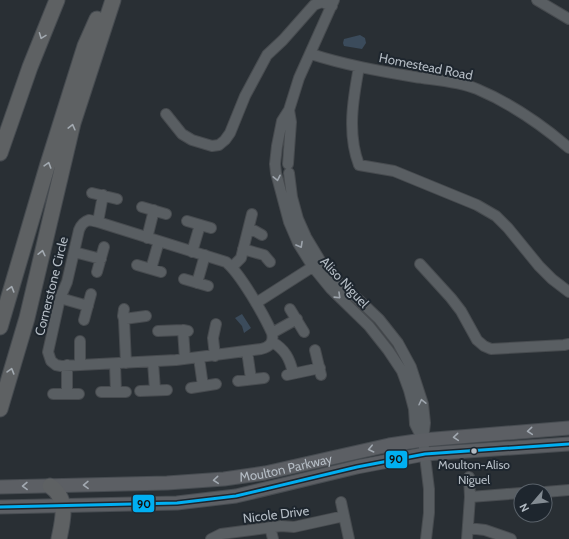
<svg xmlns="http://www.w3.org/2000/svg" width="569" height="539" viewBox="0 0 569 539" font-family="Cabin,sans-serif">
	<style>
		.water { fill: #3b4b5b }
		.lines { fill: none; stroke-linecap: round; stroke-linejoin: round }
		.minor-casing { stroke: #474b4f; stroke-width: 12 }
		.major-casing { stroke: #474c51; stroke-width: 15 }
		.highway-casing { stroke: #464b50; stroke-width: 17 }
		.minor { stroke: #595e62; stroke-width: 10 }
		.major { stroke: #5c5f64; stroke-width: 13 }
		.highway { stroke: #5e6163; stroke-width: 15 }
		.bus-1-casing { stroke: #1e262e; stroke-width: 6 }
		.bus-1 { stroke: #00aff2; stroke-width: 3 }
		.oneway { stroke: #a3aab1 }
		.oneway2 { stroke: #9da4ac }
		.oneway3 { stroke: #a2a9b1 }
		.bus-dot { fill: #b4bcc4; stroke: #1e262e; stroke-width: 1.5 }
		.labels { text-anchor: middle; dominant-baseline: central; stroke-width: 4; stroke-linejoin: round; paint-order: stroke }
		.bus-label { font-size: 12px; fill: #b4bcc4; stroke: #1e262e }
		.street-label { font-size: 13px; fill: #b4bcc4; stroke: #1e262e }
		.line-badge { stroke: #1e262e; stroke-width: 1.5 }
		.pale-badge-label { font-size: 11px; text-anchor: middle; font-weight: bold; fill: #111 }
	</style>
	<rect width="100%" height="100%" fill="#292f34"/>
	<path class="water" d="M360,35l5,3 1,5 -4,6 -18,-3 -1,-3 1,-4z
		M242,314l9,14 -7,5 -2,-7 -7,-8z"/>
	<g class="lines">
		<defs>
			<path id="minor" d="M334,0l-35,78 -10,32 -7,11 -5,25 -2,18 1,9 13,49 9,21 15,24 18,22 38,37 19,24 14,21 7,19 5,19 1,15 8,16
				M537,0l32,19
				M311,54c34,11 68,17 104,23 20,3 43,4 62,12 33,14 65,36 92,59
				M359,67c-6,32 -12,67 0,98l35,6 83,34 19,11 12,12 31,38 13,13 17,13
				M166,114l16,20 10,6 20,6 7,-1 6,-5 5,-7 15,-37 22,-41 16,-15 31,-35 8,-3 10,4
				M288,164l3,-42 -2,-12
				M289,173l3,24 6,22 8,18 15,25 22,26 15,11 21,20 19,24 13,24 12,37 2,19 -2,17 6,49v24l-3,26
				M92,193l25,6
				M142,207l24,7
				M89,220l9,2 128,40c14,11 38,53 46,71 2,9 -2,14 -11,16l-85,11 -115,6 -5,-1 -5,-4 -3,-9 12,-54 7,-16 12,-52c2,-5 4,-8 10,-10z
				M187,221l24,7
				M98,222l5,-27
				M248,230l7,1 7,4
				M147,238l7,-28
				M243,249l21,6 6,7
				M74,252l27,7
				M192,252l8,-27
				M420,264l31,34 10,13 16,29 7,6 7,3 73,-4 5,-1
				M137,265l24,7
				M232,267l9,-9 11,-44
				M151,269l8,-28
				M97,272l7,-25
				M184,279l24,7
				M197,283l8,-28
				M60,298l28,8
				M256,303l61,-39
				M124,309l-1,7 1,3 22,-3
				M290,309l14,23
				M124,319l2,44
				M84,320l7,-26
				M183,330l2,29
				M158,331l25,-1 5,1
				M272,333l25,-14
				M80,341v24
				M272,342c13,7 18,17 21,31
				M315,350l6,25
				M247,351l4,28
				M215,356l-2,-18 3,-14
				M199,358l4,28
				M153,362l2,28
				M115,364l1,28
				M67,365v29
				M287,375l33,-7
				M238,381l26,-3
				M191,388l25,-4
				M140,391l27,-1
				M101,392h25
				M53,394h26
				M545,492l24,-2
				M470,497l51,-4
				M341,502l8,37
				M270,527l3,12
				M468,528l17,2 26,9
				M211,539l10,-5 60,-8 13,1 50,-11
				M467,539l3,-42 -1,-20"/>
			<g id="major">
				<path id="s1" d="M0,487l167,-4 57,-4 41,-6 124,-28 34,-5 146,-12"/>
				<path d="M0,507l177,-4 59,-7 121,-29 68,-13 144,-10"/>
			</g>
			<path id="highway" d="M0,153l30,-86 27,-67
				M0,327l47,-160 38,-121 12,-27
				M0,409l27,-91 46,-195 40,-123
				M50,486c19,13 13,33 9,53"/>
		</defs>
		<use href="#minor" class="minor-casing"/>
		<use href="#major" class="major-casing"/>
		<use href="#highway" class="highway-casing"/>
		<use href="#minor" class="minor"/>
		<use href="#major" class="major"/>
		<use href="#highway" class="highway"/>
		<defs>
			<path id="bus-1" d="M0,507l177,-4 59,-7 121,-29 68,-13 144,-10"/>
		</defs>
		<use href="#bus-1" class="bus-1-casing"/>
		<use href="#bus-1" class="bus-1"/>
	</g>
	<defs><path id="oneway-chevron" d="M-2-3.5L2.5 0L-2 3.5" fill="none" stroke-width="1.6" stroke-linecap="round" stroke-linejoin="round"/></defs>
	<g class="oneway">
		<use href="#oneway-chevron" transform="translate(42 36) rotate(111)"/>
		<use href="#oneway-chevron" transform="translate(72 127) rotate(-76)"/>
		<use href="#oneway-chevron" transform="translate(48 165) rotate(-73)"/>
		<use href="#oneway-chevron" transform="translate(42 253) rotate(-77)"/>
		<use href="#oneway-chevron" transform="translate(11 289) rotate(-74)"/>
		<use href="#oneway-chevron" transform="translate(11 371) rotate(-74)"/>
	</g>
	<g class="oneway2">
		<use href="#oneway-chevron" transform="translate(277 178) rotate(78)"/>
		<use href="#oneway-chevron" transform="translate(300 245) rotate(61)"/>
		<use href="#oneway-chevron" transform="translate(338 296) rotate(44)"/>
		<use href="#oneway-chevron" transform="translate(422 402) rotate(-103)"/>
	</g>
	<g class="oneway3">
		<use href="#oneway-chevron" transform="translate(530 431) rotate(175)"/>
		<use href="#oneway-chevron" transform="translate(456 437) rotate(175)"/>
		<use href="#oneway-chevron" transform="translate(371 449) rotate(167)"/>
		<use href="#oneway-chevron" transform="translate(216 480) rotate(175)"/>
		<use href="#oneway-chevron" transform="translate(86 485) rotate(179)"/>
		<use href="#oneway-chevron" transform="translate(25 486) rotate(179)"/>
	</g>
	<circle class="bus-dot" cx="474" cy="451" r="3.5"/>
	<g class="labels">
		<g class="bus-label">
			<text x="474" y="464">Moulton-Aliso<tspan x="474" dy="15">Niguel</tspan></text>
		</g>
		<g class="street-label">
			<text transform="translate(426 66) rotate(11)">Homestead Road</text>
			<text transform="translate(345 282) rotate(47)">Aliso Niguel</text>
			<text transform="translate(51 286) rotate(-76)">Cornerstone Circle</text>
			<text stroke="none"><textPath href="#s1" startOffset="287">Moulton Parkway</textPath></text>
			<text transform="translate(276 514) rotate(-7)">Nicole Drive</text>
		</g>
	</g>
	<g class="line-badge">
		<rect x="385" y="450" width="23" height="19" rx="4" fill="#00aff2"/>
		<rect x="132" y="494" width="23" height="19" rx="4" fill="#00aff2"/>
	</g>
	<g class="pale-badge-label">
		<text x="396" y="463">90</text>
		<text x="144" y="508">90</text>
	</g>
	<g transform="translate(533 503) rotate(242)"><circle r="19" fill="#1e262e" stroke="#5a626a"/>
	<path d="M0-3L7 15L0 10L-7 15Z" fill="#838b92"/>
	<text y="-6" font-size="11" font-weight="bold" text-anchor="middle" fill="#b4bcc4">N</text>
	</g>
</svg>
